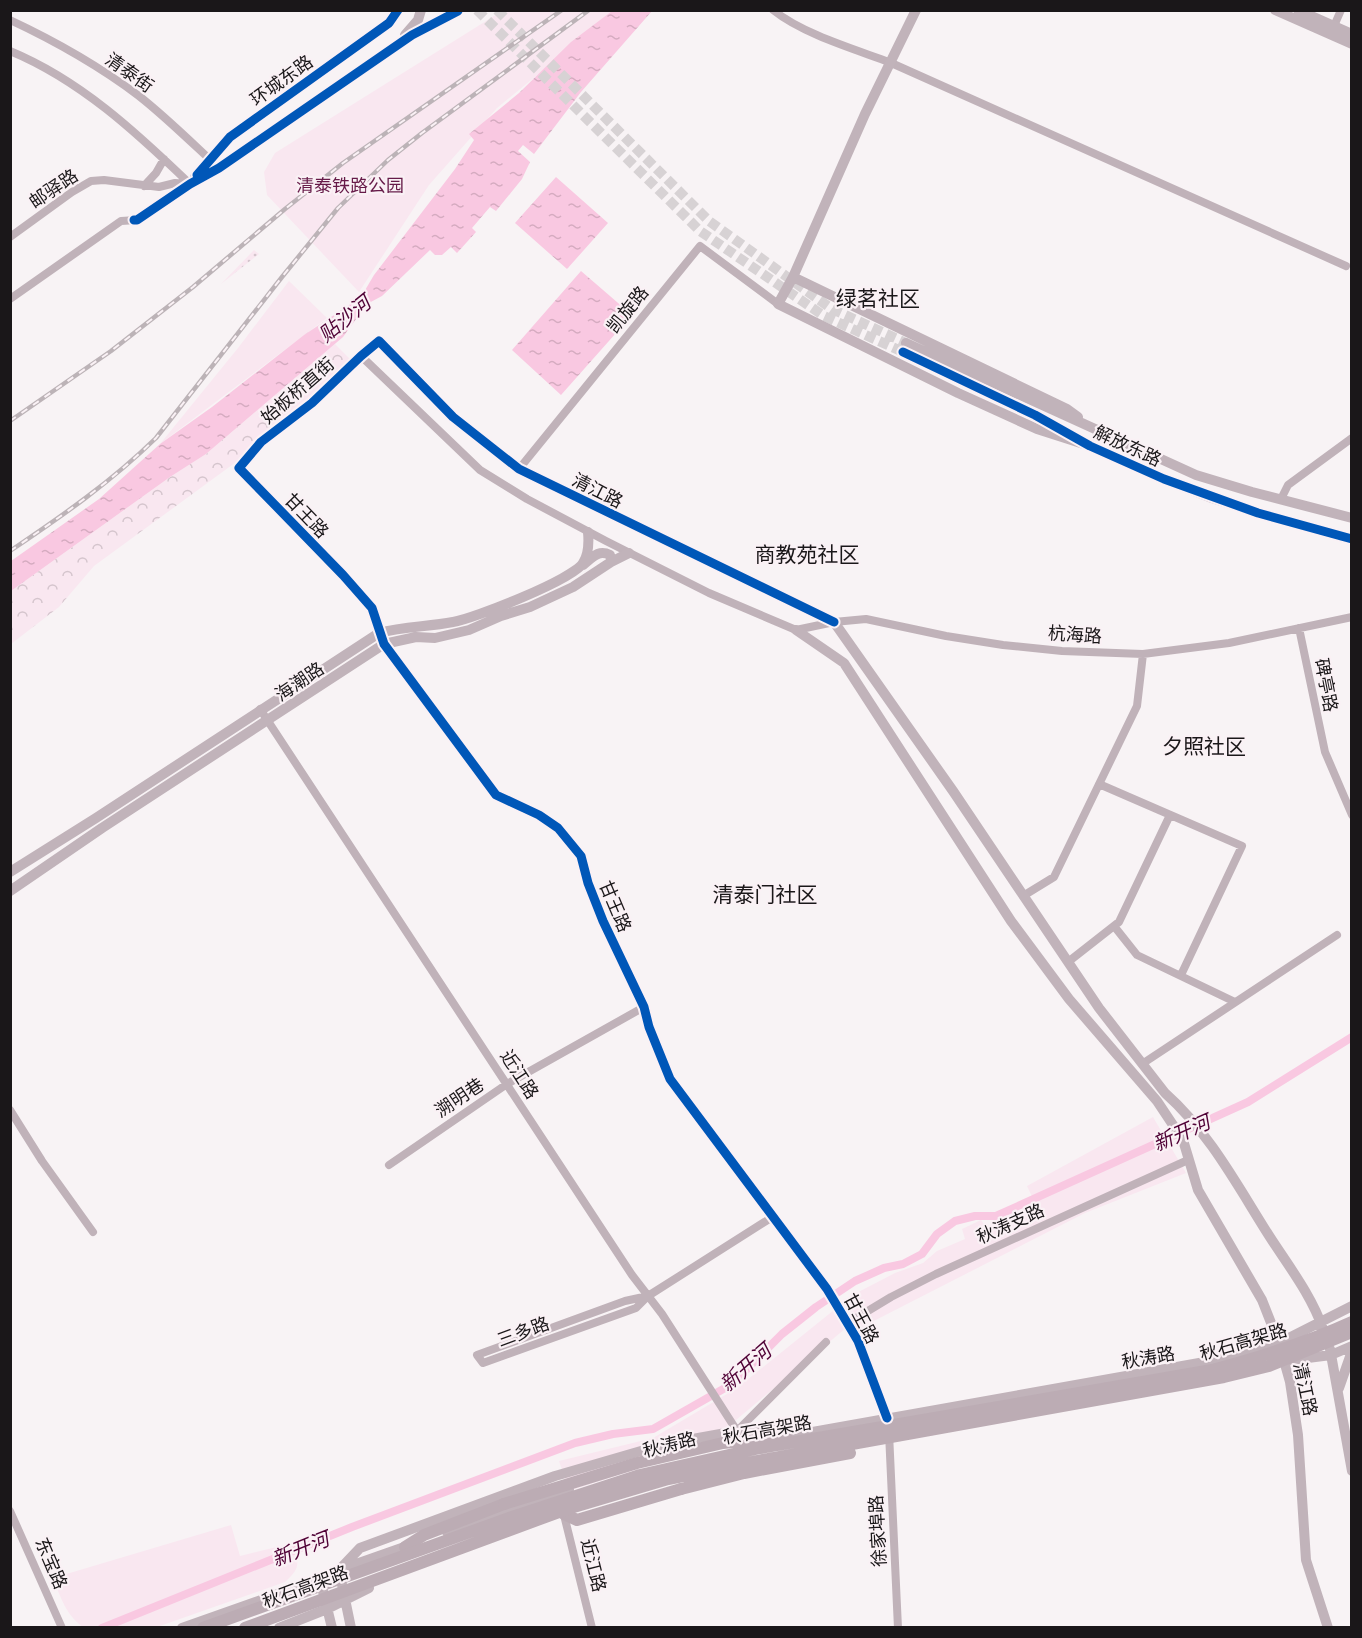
<svg xmlns="http://www.w3.org/2000/svg" width="1362" height="1638" viewBox="0 0 1362 1638" font-family="Barlow,'Noto Sans SC',sans-serif">
	<style>
		.grass { fill: url(#grass-dots) }
		.forest { fill: url(#forest-crowns) }
		.park { fill: #f9e7f0 }
		.water { fill: url(#water-ripples) }
		.lines { fill: none; stroke-linecap: round; stroke-linejoin: round }
		.canal { stroke: #f9c8e1; stroke-width: 8 }
		.major-tunnel { stroke: #d7d2d4; stroke-width: 10; stroke-dasharray: 10 5; stroke-linecap: butt }
		.minor { stroke: #c0b2b9; stroke-width: 8 }
		.major { stroke: #c1b3ba; stroke-width: 10 }
		.highway { stroke: #bcacb4; stroke-width: 12 }
		.rail-casing { stroke: #bcb3b7; stroke-width: 4.5 }
		.rail { stroke: #faf1f5; stroke-width: 2; stroke-dasharray: 7; stroke-linecap: butt }
		.highway-bridge { stroke: #bcacb4; stroke-width: 12 }
		.cycleway-casing { stroke: #faf1f5; stroke-width: 13 }
		.cycleway { stroke: #0057b8; stroke-width: 9 }
		.labels { text-anchor: middle; dominant-baseline: central; stroke-width: 4.5; stroke-linejoin: round; paint-order: stroke }
		.street-label { font-size: 18px; fill: #1a1719; stroke: #faf1f5 }
		.park-label { font-size: 18px; fill: #661a48; stroke: #faf1f5 }
		.water-label { font-size: 20px; font-style: italic; fill: #500236; stroke: #faf1f5 }
		.quarter-label { font-size: 21px; fill: #1a1719; stroke: #faf1f5 }
	</style>
	<defs>
		<pattern id="grass-dots" width="8" height="8" patternUnits="userSpaceOnUse" patternTransform="scale(1.5)"><rect width="8" height="8" fill="#f9e7f0"/><path d="M2 2h.1M6 6h.1" fill="none" stroke="#d5c5cd" stroke-width="1.8" stroke-linecap="round"/></pattern>
		<pattern id="forest-crowns" width="20" height="18" patternUnits="userSpaceOnUse" patternTransform="scale(1.5)"><rect width="20" height="18" fill="#f9e7f0"/><path d="M2 6a3 3 0 1 1 6 0M12 15a3 3 0 1 1 6 0" fill="none" stroke="#d5c5cd"/></pattern>
		<pattern id="water-ripples" width="26" height="14" patternUnits="userSpaceOnUse" patternTransform="scale(1.5)"><rect width="26" height="14" fill="#f9c8e1"/><path d="M2 4q2-2 4 0t4 0M15 11q2-2 4 0t4 0" fill="none" stroke="#d5abc0"/></pattern>
	</defs>
	<rect width="100%" height="100%" fill="#f8f3f5"/>
	<path class="grass" d="M254,250l5,4 -38,30z"/>
	<path class="forest" d="M335,344l15,15 -103,95 -153,112 -35,41 -48,37v-53l159,-114 36,-23z"/>
	<path class="park" d="M502,11h113l-118,97 -68,77 -70,107 -92,-97 -3,-23 11,-19z
		M289,281l38,37 -167,126 78,-96z
		M1153,1117l33,56 -101,40 -223,114 -19,-27 52,-27 28,-10 14,-12 28,-12 -3,-10 19,-9 8,12 48,-25 -10,-21z
		M834,1310l12,18 -110,92 -42,31 -125,40 -10,-30 94,-23 84,-50z
		M231,1525l9,31 53,-13c5,20 9,24 -8,39l-128,45h-74c-17,-12 -22,-29 -30,-49z"/>
	<path class="water" d="M612,11h40l-71,81 -47,62 -11,-9 -5,6 12,11 -8,17 -26,32 -6,-4 -18,21 4,4 -19,21 -6,-6 -9,8h-7l-5,-5 -48,46 -15,8 -24,33 -137,117 -36,23 -159,114v-30l88,-62 61,-55 52,-37 92,-72 57,-38 13,-22 81,-106 19,-29 -5,-6 50,-41 52,-51z
		M556,177l52,46 -41,46 -52,-46z
		M581,271l51,44 -71,80 -49,-45z"/>
	<g class="lines">
		<path class="canal" d="M102,1628l250,-101 223,-84 38,-9 40,-5 79,-45 50,-50 34,-27 39,-26 29,-13 19,-4 19,-10 15,-20 18,-13 20,-5h21l252,-114 104,-65"/>
		<path class="major-tunnel" d="M477,10l223,221 124,85 79,36
			M497,10l212,211 123,88 74,34"/>
		<path class="minor" d="M773,10c30,24 81,39 116,52l457,204
			M10,20c45,21 89,46 129,76 28,22 54,48 80,72
			M1334,26l7,-16
			M10,51c70,29 126,81 180,133
			M144,186l12,-13 8,-14
			M10,237l62,-45 19,-11 13,-1 55,7 16,-4 14,1
			M10,299l111,-78 16,-1 53,-36
			M361,356l119,114 47,29 79,42 103,52 87,37 38,-8 32,-3 80,17 57,9 59,6 81,3 86,-11 123,-26
			M519,469l181,-223 78,58
			M1281,499l7,-14 64,-47
			M834,622l-315,-153 -66,-52 -74,-76 -18,15 -49,47 -51,39 -22,26 104,107 29,33 12,36 112,151 43,20 19,13 23,28 7,27 15,38 41,86 5,20 21,52 157,210 31,52 29,77
			M1299,628l26,124 27,63
			M260,709l372,566 30,39 75,117 2,5
			M1099,784l143,62 -61,129
			M1023,896l31,-19 83,-171 6,-52
			M1114,926l23,29 98,47
			M1068,962l51,-40 51,-107
			M1142,1064l195,-129
			M10,1110l32,51 51,71
			M389,1165l118,-81 137,-77
			M648,1296l-23,5 -148,54 6,8 153,-55 12,-12 126,-80
			M848,1323l43,-26 45,-23 252,-114
			M737,1431l89,-89
			M889,1433l9,195
			M10,1511l52,117
			M563,1511l29,117"/>
		<path class="major" d="M916,10l-51,104 -72,163 -15,27 180,89 79,36 53,17
			M1275,10l77,34
			M1298,10l54,24
			M405,35l13,-15 3,-10
			M195,177l35,-40 159,-114 9,-13
			M190,184l29,-16 193,-133 46,-24
			M793,277l274,132 11,8
			M906,343l290,132 56,17 100,26
			M903,352l132,63 34,19
			M1085,443l79,36 48,19 46,15 94,26
			M583,565c9,-7 15,-16 27,-10l1,7
			M834,622l119,169 146,217 66,85c44,39 72,92 103,141 19,30 43,60 55,95
			M796,630l48,33 167,258 58,78 88,102 26,39 15,50 64,110 17,43 11,39 8,53 8,125 22,68
			M10,872l86,-54 283,-185c25,-7 49,-6 74,-11 20,-3 121,-43 130,-59 6,-9 6,-20 5,-31
			M10,891l92,-63 282,-184 32,-7 19,1 34,-8 32,-14 29,-9 43,-20 38,-25 18,-9
			M1330,1349l22,122
			M1292,1360l39,-5 21,-9
			M1339,1388l13,-37
			M779,1438l437,-78 63,-17 73,-37
			M447,1532l122,-42
			M341,1568l19,-20 195,-72 110,-32 72,-13 59,-2
			M339,1570l12,58
			M320,1579l12,49
			M182,1628l138,-49 19,-9 74,-26
			M279,1628l48,-19 42,-21"/>
		<path class="highway" d="M564,1514l13,6 104,-31
			M405,1547l19,-12 80,-31"/>
		<defs>
			<path id="rail" d="M10,421l101,-70 82,-64 92,-78 58,-46 219,-153
				M10,551c52,-35 101,-69 146,-113l126,-161 56,-69 50,-48 34,-27 167,-123"/>
		</defs>
		<use href="#rail" class="rail-casing"/>
		<use href="#rail" class="rail"/>
		<path class="highway-bridge" d="M681,1489l63,-16 106,-20
			M504,1504l133,-41 86,-20 63,-7
			M203,1628l309,-111 128,-42 120,-27 452,-78c49,-13 94,-27 140,-48
			M245,1628l322,-119 101,-30 95,-19 461,-83 45,-11 83,-34"/>
		<defs>
			<path id="cycleway" d="M197,175l33,-38 159,-114 9,-13
				M134,220h3l53,-36 29,-16 193,-133 46,-24
				M903,352l132,63 55,31 74,33 94,34 94,26
				M834,622l-315,-153 -66,-52 -74,-76 -18,15 -49,47 -51,39 -22,26 104,107 29,33 12,36 112,151 43,20 19,13 23,28 7,27 15,38 41,86 5,20 21,52 157,210 31,52 29,77"/>
		</defs>
		<use href="#cycleway" class="cycleway-casing"/>
		<use href="#cycleway" class="cycleway"/>
	</g>
	<g class="labels">
		<g class="street-label">
			<text transform="translate(130 72) rotate(35)">清泰街</text>
			<text transform="translate(281 80) rotate(-36)">环城东路</text>
			<text transform="translate(53 188) rotate(-34)">邮驿路</text>
			<text transform="translate(627 309) rotate(-51)">凯旋路</text>
			<text transform="translate(297 390) rotate(-41)">始板桥直街</text>
			<text transform="translate(1128 445) rotate(25)">解放东路</text>
			<text transform="translate(598 490) rotate(27)">清江路</text>
			<text transform="translate(307 515) rotate(46)">甘王路</text>
			<text transform="translate(1075 634) rotate(4)">杭海路</text>
			<text transform="translate(299 681) rotate(-34)">海潮路</text>
			<text transform="translate(1327 685) rotate(79)">碑亭路</text>
			<text transform="translate(616 906) rotate(67)">甘王路</text>
			<text transform="translate(520 1074) rotate(57)">近江路</text>
			<text transform="translate(459 1097) rotate(-34)">溯明巷</text>
			<text transform="translate(1010 1223) rotate(-24)">秋涛支路</text>
			<text transform="translate(862 1318) rotate(62)">甘王路</text>
			<text transform="translate(523 1331) rotate(-20)">三多路</text>
			<text transform="translate(1243 1341) rotate(-16)">秋石高架路</text>
			<text transform="translate(1148 1357) rotate(-10)">秋涛路</text>
			<text transform="translate(1306 1389) rotate(78)">清江路</text>
			<text transform="translate(767 1429) rotate(-10)">秋石高架路</text>
			<text transform="translate(669 1444) rotate(-14)">秋涛路</text>
			<text transform="translate(877 1531) rotate(-93)">徐家埠路</text>
			<text transform="translate(52 1563) rotate(67)">东宝路</text>
			<text transform="translate(594 1565) rotate(76)">近江路</text>
			<text transform="translate(305 1586) rotate(-20)">秋石高架路</text>
		</g>
		<g class="park-label">
			<text x="350" y="185">清泰铁路公园</text>
		</g>
		<g class="water-label">
			<text transform="translate(344 318) rotate(-39)">贴沙河</text>
			<text transform="translate(1181 1132) rotate(-24)">新开河</text>
			<text transform="translate(745 1367) rotate(-41)">新开河</text>
			<text transform="translate(300 1548) rotate(-22)">新开河</text>
		</g>
		<g class="quarter-label">
			<text x="878" y="297">绿茗社区</text>
			<text x="807" y="553">商教苑社区</text>
			<text x="1204" y="745">夕照社区</text>
			<text x="765" y="893">清泰门社区</text>
		</g>
	</g>
	<rect width="1362" height="1638" fill="none" stroke="#1a1719" stroke-width="24"/>
</svg>
